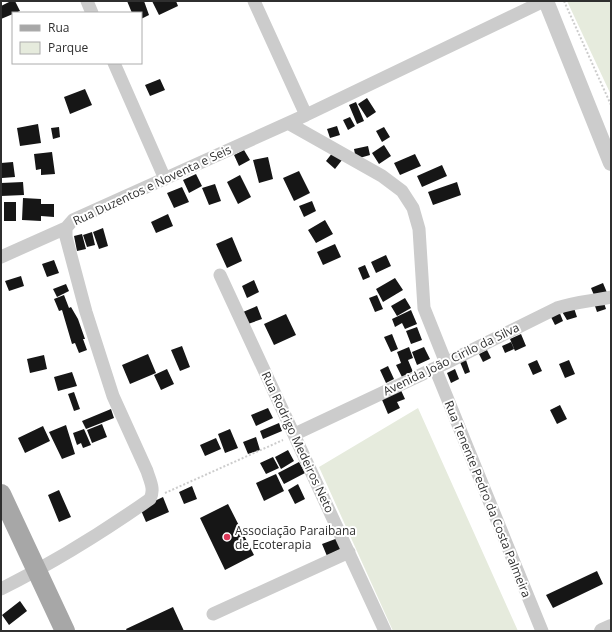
<svg xmlns="http://www.w3.org/2000/svg" width="612" height="632" viewBox="0 0 612 632" font-family="'Open Sans',sans-serif">
	<style>
		.green { fill: #e6ebdd }
		.building { fill: #161616 }
		.lines { fill: none; stroke-linecap: round; stroke-linejoin: round }
		.path { stroke: #ccc; stroke-width: 2; stroke-dasharray: 2 2; stroke-linecap: butt }
		.minor { stroke: #ccc; stroke-width: 13 }
		.tertiary { stroke: #ccc; stroke-width: 16 }
		.primary { stroke: #a7a7a7; stroke-width: 20 }
		.poi-dot { fill: #dd395a; stroke: #fff; stroke-width: 1.5 }
		.labels { text-anchor: middle; dominant-baseline: central; stroke-width: 4; stroke-linejoin: round; paint-order: stroke }
		.street-label { font-size: 12px; fill: #2f2f2f; stroke: #fff }
		.poi-label { font-size: 12px; fill: #2f2f2f; stroke: #fff; text-anchor: start }
	</style>
	<rect width="100%" height="100%" fill="#fff"/>
	<path class="green" d="M567,1h44v94z
		M418,408l100,223h-125l-74,-164z"/>
	<path class="building" d="M11,1h4l5,10 -19,8v-13z
		M127,1h17l5,14 -8,4v-6h-9z
		M152,1h24l2,5 -19,9z
		M160,79l5,11 -15,6 -5,-11z
		M85,89l7,16 -22,9 -6,-17z
		M367,98l9,14 -9,6 -9,-14z
		M356,102l8,19 -7,3 -8,-19z
		M350,117l5,9 -7,4 -5,-10z
		M38,124l3,19 -21,3 -3,-18z
		M337,126l3,9 -10,3 -3,-9z
		M59,127l1,10 -7,2 -2,-11z
		M384,127l6,10 -8,5 -6,-11z
		M384,145l7,11 -12,8 -7,-11z
		M368,146l2,9 -14,4 -2,-10z
		M244,150l6,10 -11,6 -5,-11z
		M52,152l3,22 -14,1v-6l-5,1 -2,-16z
		M333,152l9,8 -7,9 -9,-8z
		M415,154l6,12 -21,9 -6,-12z
		M268,157l5,22 -14,4 -6,-23z
		M13,162l2,15 -13,1 -1,-15z
		M442,165l5,11 -25,11 -5,-11z
		M299,171l11,22 -16,8 -11,-23z
		M196,174l6,12 -13,7 -6,-13z
		M240,175l11,22 -13,7 -11,-22z
		M23,182l1,13 -23,1v-13z
		M457,182l4,13 -28,10 -5,-13z
		M215,184l6,17 -12,4 -7,-17z
		M182,187l7,15 -15,6 -7,-15z
		M23,198l18,1v5h13v13l-13,-1v5l-19,-1z
		M312,201l4,10 -12,6 -5,-11z
		M4,202h12v19h-12z
		M168,214l5,12 -17,7 -5,-11z
		M325,220l8,14 -17,9 -8,-13z
		M103,228l5,18 -9,3 -6,-17z
		M92,232l3,13 -8,2 -4,-12z
		M82,234l4,15 -9,2 -3,-15z
		M232,237l10,24 -15,7 -11,-24z
		M335,244l6,13 -18,8 -6,-13z
		M386,255l5,11 -15,7 -5,-11z
		M54,260l5,13 -12,4 -5,-13z
		M365,265l5,12 -7,3 -5,-12z
		M21,276l3,10 -15,5 -4,-10z
		M395,278l8,12 -20,12 -7,-13z
		M254,280l5,12 -12,6 -5,-12z
		M603,283l5,12 -12,5 -5,-12z
		M66,284l3,7 -12,6 -4,-8z
		M64,295l5,13 2,-1 7,12 7,20h-2l4,11 -8,3 -4,-10 -3,1 -10,-34 -3,1 -5,-12z
		M377,295l6,14 -8,3 -6,-14z
		M405,298l6,10 -14,8 -6,-10z
		M603,300l3,9 -9,3 -3,-9z
		M257,306l5,13 -14,5 -5,-12z
		M574,308l3,9 -10,3 -6,-10z
		M411,310l6,14 -12,5 -3,-6 -7,4 -3,-8z
		M559,311l4,10 -8,4 -5,-10z
		M286,314l10,21 -22,10 -10,-21z
		M417,327l5,13 -11,4 -5,-13z
		M392,334l6,15 -7,3 -7,-15z
		M521,334l5,12 -11,5 -5,-12z
		M511,342l3,7 -9,4 -3,-7z
		M182,346l8,21 -10,4 -9,-21z
		M409,347l4,11 -5,2 5,12 -11,5 -6,-12 5,-2 -4,-11z
		M424,347l6,12 -13,6 -5,-13z
		M487,350l4,8 -8,4 -4,-8z
		M148,354l8,19 -26,11 -8,-19z
		M44,355l3,14 -17,4 -3,-14z
		M466,360l4,12 -5,2 -5,-12z
		M537,360l5,11 -9,4 -5,-11z
		M569,360l6,14 -10,4 -6,-14z
		M388,366l6,13 -8,4 -6,-13z
		M167,369l7,15 -13,6 -7,-15z
		M455,369l4,10 -8,4 -4,-10z
		M72,372l5,14 -19,5 -4,-14z
		M399,386l6,13 -8,3 3,6 -12,6 -8,-19z
		M74,392l6,17 -6,2 -6,-17z
		M560,405l7,14 -10,5 -7,-14z
		M268,408l5,10 -17,8 -5,-11z
		M111,409l3,9 -28,11 -4,-8z
		M279,423l3,8 -19,8 -3,-8z
		M102,424l5,13 -15,6 -5,-13z
		M66,425l9,29 -13,5 -13,-27z
		M43,426l7,15 -25,12 -7,-15z
		M84,429l7,16 -8,3 -2,-5 -4,2 -4,-12z
		M230,429l8,19 -13,5 -7,-19z
		M256,437l4,13 -12,4 -5,-12z
		M216,438l5,11 -16,7 -5,-11z
		M288,450l6,11 -13,8 -6,-12z
		M273,457l6,11 -13,6 -6,-11z
		M299,462l6,11 -21,11 -6,-11z
		M276,474l8,17 -20,10 -8,-18z
		M298,484l7,15 -10,5 -7,-14z
		M192,486l5,13 -13,5 -5,-12z
		M59,490l12,27 -12,5 -11,-27z
		M163,497l6,15 -23,10 -6,-14z
		M228,504l26,51 -29,15 -25,-52z
		M338,538l4,12 -15,6 -5,-12z
		M597,571l6,13 -50,24 -7,-13z
		M20,601l7,10 -18,14 -7,-10z
		M173,607l11,24h-57l-1,-2z"/>
	<g class="lines">
		<path class="path" d="M564,1l47,104
			M165,493l118,-53"/>
		<path class="minor" d="M87,1l5,12
			M254,1l52,114
			M114,63l51,116
			M288,123l94,53 20,15 11,17 6,21 5,79 22,55
			M1,257l65,-29 7,-8 233,-105 238,-114
			M220,275l165,356
			M435,368l107,263
			M295,434l151,-71 111,-55c17,-6 36,-7 54,-11
			M1,589c52,-26 102,-57 149,-90 5,-10 0,-18 -3,-28l-34,-75 -27,-84 -20,-75v-9
			M213,614l136,-62"/>
		<path class="tertiary" d="M546,1l65,162
			M602,631l9,-4"/>
		<path class="primary" d="M1,494l64,137"/>
	</g>
	<circle class="poi-dot" cx="227" cy="537" r="4"/>
	<g class="labels">
		<g class="street-label">
			<text transform="translate(152 185) rotate(-25)">Rua Duzentos e Noventa e Seis</text>
			<text transform="translate(451 359) rotate(-26)">Avenida João Cirilo da Silva</text>
			<text transform="translate(298 442) rotate(65)">Rua Rodrigo Medeiros Neto</text>
			<text transform="translate(488 499) rotate(68)">Rua Tenente Pedro da Costa Palmeira</text>
		</g>
		<g class="poi-label">
			<text x="235" y="530">Associação Paraibana<tspan x="235" dy="14">de Ecoterapia</tspan></text>
		</g>
	</g>
	<rect width="612" height="632" fill="none" stroke="#2f2f2f" stroke-width="4"/>
	<rect x="12" y="12" width="130" height="52" fill="#ffffff" stroke="#acacac"/>
	<rect x="20" y="25" width="20" height="6" fill="#a7a7a7" stroke="#acacac"/>
	<text x="48" y="32" font-size="12" fill="#2f2f2f">Rua</text>
	<rect x="20" y="42" width="20" height="12" fill="#e6ebdd" stroke="#acacac"/>
	<text x="48" y="52" font-size="12" fill="#2f2f2f">Parque</text>
</svg>
